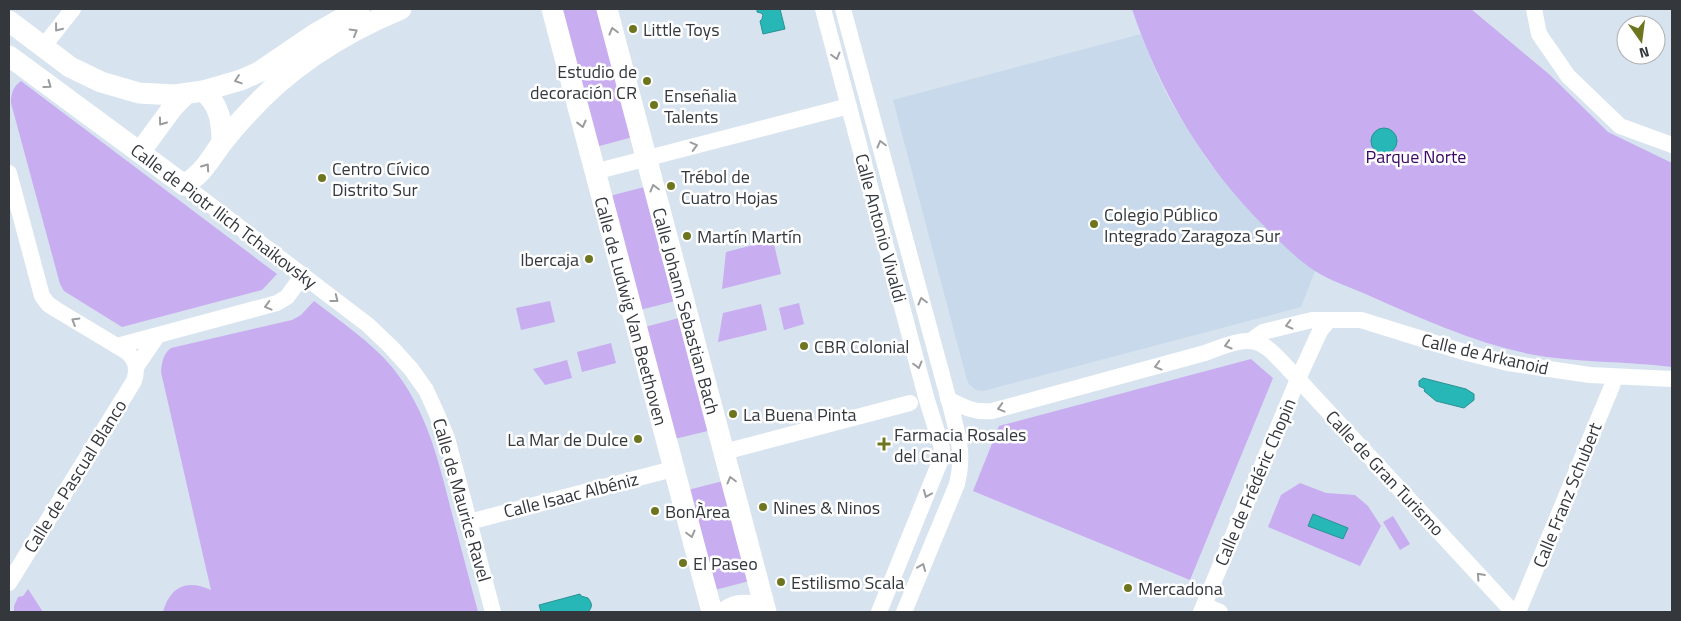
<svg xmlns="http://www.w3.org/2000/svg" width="1681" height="621" viewBox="0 0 1681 621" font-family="'Titillium Web',sans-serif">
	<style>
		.built { fill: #c7d9ea }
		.green { fill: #c8adf0 }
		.water { fill: #27b7b7; stroke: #2b9192 }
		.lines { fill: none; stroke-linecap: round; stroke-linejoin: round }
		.minor { stroke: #fff; stroke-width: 16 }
		.tertiary { stroke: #fff; stroke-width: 21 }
		.oneway { stroke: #9a9c9e }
		.poi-dot { fill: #6d751f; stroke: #fff; stroke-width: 2 }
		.labels { text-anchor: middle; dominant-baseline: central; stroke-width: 5; stroke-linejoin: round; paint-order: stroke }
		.poi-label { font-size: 18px; fill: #34383d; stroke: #fff; text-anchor: start }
		.park-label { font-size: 18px; fill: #3a0663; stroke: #fff }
		.street-label { font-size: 18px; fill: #34383d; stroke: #fff }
	</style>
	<rect width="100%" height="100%" fill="#d7e3ef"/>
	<path class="built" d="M1141,34l15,38 13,27 38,61 39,48 31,31 38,32 -14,36 -318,84 -7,-1 -7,-6 -2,-4 -74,-280z"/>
	<path class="green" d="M556,9h44l33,128 -41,11z
		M1132,9h339l79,66 58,57 64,31v204c-47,-6 -95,-4 -143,-13 -56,-12 -107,-35 -159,-58 -17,-8 -40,-15 -55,-25 -17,-11 -34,-28 -48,-42 -63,-62 -107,-137 -135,-220z
		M21,81l256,193 -15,16 -140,37 -58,-36 -4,-7 -49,-181c0,-10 2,-16 10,-22z
		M648,186l31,114 -43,11 -30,-114z
		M773,240l8,34 -59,15 4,-37z
		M314,301c27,21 56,40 78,66 34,42 46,91 59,143 9,34 18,68 27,102h-315c5,-18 16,-31 37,-26 4,1 8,3 11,4l-50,-218c1,-10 2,-18 10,-24l121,-28 9,-5z
		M550,301l5,21 -34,8 -5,-22z
		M799,303l5,21 -20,6 -5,-22z
		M761,304l6,26 -49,12 5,-29z
		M683,317l29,113 -42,10 -29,-112z
		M611,343l5,20 -34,9 -5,-20z
		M1251,359l22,19 -83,202 -217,-89 26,-65z
		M567,360l5,18 -27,7 -12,-16z
		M727,480l26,100 -42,11 -27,-100z
		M1300,483l26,10 29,2 13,11 13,20 -21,40 -92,-39 13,-32z
		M1393,516l17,28 -10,6 -17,-28z
		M28,589l15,23h-29v-6l4,-9 5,-1z"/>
	<path class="water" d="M757,9h23l5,20 -22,5 -3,-13 2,-2 1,-4 -2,-2 -4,-1z
		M1371 141a13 13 0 1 1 26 0a13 13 0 1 1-26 0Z
		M1423,378l43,11 8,5v6l-10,8 -28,-7 -12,-10 1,-2 -6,-3v-5z
		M1313,514l35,14 -5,11 -35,-13z
		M580,594l1,2 7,2c4,5 5,9 0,14h-47l-2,-7z"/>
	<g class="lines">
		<path class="minor" d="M823,9l103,388 16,51 -3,16 -60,148
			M843,9l109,403c7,27 12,45 5,72l-53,128
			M1534,9l5,25 29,42 52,50 52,19
			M43,47l30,-38
			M594,172l255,-66
			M9,173l33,123 6,8 9,6 70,42c9,8 11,17 7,29l-125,202
			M184,185l184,140 23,22 20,22 15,21 10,22 11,26 46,174
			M1252,340l11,-8 49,-12h49l106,33 41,10 82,12 82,4
			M117,346l160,-43 10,-6 16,-22
			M136,367l22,-32
			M948,399c15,8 27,14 44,12l213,-58c55,-22 55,-14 93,26l215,233
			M724,452l186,-49
			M469,522l204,-53
			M1204,605l16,7
			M1201,612l97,-233 22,-48 9,-11
			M1518,612l94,-226 2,-9"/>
		<path class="tertiary" d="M552,9l160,603
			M607,9l159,603
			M9,21l61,46 31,15 38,11 36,2 28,-4 38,-11 18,-8 56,-38 44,-25
			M9,56l175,129c20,-12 25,-25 38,-42 8,-10 16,-20 25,-29 42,-47 96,-81 154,-105
			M203,91c17,14 19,31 19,52
			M140,152l33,-45 13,-13
			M725,612c11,-9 26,-9 37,0"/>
	</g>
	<defs><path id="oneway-chevron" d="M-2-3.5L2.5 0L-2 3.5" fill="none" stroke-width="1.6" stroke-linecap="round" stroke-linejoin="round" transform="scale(1.25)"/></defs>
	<g class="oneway">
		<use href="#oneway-chevron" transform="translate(58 28) rotate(128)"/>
		<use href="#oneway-chevron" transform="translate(613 31) rotate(-105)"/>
		<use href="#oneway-chevron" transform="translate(354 32) rotate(-30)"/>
		<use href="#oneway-chevron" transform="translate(836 56) rotate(75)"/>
		<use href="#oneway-chevron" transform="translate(238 80) rotate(161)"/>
		<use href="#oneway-chevron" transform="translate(48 85) rotate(36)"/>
		<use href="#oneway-chevron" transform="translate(162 122) rotate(126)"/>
		<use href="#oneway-chevron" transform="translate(582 124) rotate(76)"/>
		<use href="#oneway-chevron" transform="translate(881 144) rotate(-105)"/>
		<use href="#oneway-chevron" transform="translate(694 146) rotate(-15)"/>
		<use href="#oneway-chevron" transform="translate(206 167) rotate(-55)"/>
		<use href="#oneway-chevron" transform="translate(654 188) rotate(-105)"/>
		<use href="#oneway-chevron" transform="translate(335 299) rotate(38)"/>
		<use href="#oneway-chevron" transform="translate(922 301) rotate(-105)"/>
		<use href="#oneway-chevron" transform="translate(268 306) rotate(165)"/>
		<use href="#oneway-chevron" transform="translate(75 321) rotate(-149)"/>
		<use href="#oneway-chevron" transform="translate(1289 325) rotate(166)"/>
		<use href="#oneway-chevron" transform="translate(1228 345) rotate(164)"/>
		<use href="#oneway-chevron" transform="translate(918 365) rotate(75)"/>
		<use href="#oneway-chevron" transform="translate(1158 366) rotate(165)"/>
		<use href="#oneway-chevron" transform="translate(1001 408) rotate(165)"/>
		<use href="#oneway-chevron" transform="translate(731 480) rotate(-105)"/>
		<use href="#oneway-chevron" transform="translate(927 494) rotate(112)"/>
		<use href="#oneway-chevron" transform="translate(691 534) rotate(75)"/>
		<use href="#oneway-chevron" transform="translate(922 567) rotate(-68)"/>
		<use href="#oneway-chevron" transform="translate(1480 576) rotate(-132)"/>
	</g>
	<g class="poi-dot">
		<circle cx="633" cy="29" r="5"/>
		<circle cx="647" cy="81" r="5"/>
		<circle cx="654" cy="105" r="5"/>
		<circle cx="322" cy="178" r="5"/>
		<circle cx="671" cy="186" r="5"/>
		<circle cx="1094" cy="224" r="5"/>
		<circle cx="687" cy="236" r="5"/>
		<circle cx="589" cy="259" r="5"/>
		<circle cx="804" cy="346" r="5"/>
		<circle cx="733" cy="414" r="5"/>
		<circle cx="638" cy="439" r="5"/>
		<path d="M881.5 436.5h5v5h5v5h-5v5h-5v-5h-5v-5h5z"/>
		<circle cx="763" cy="507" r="5"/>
		<circle cx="655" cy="511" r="5"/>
		<circle cx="683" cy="563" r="5"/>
		<circle cx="781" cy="582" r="5"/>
		<circle cx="1128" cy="588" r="5"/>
	</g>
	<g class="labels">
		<g class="poi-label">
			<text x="643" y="29">Little Toys</text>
			<text x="637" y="71" text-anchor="end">Estudio de<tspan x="637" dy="21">decoración CR</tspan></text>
			<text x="664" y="95">Enseñalia<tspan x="664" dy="21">Talents</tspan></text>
			<text x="332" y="168">Centro Cívico<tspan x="332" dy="21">Distrito Sur</tspan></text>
			<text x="681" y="176">Trébol de<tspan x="681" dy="21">Cuatro Hojas</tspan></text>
			<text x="1104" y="214">Colegio Público<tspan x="1104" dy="21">Integrado Zaragoza Sur</tspan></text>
			<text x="697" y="236">Martín Martín</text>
			<text x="579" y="259" text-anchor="end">Ibercaja</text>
			<text x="814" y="346">CBR Colonial</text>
			<text x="743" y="414">La Buena Pinta</text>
			<text x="894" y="434">Farmacia Rosales<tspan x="894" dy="21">del Canal</tspan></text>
			<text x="628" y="439" text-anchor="end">La Mar de Dulce</text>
			<text x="773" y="507">Nines &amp; Ninos</text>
			<text x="665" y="511">BonÀrea</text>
			<text x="693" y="563">El Paseo</text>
			<text x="791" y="582">Estilismo Scala</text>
			<text x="1138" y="588">Mercadona</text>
		</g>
		<g class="park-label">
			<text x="1416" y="156">Parque Norte</text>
		</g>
		<g class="street-label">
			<text transform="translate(224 216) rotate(37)">Calle de Piotr Ilich Tchaikovsky</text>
			<text transform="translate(881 228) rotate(75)">Calle Antonio Vivaldi</text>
			<text transform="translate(631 311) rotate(75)">Calle de Ludwig Van Beethoven</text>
			<text transform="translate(686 311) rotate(75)">Calle Johann Sebastian Bach</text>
			<text transform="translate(1485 354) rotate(13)">Calle de Arkanoid</text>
			<text transform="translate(1385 473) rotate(47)">Calle de Gran Turismo</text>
			<text transform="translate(75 476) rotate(-58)">Calle de Pascual Blanco</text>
			<text transform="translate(1255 482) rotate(-67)">Calle de Frédéric Chopin</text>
			<text transform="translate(571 495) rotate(-14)">Calle Isaac Albéniz</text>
			<text transform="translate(1567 495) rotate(-68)">Calle Franz Schubert</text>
			<text transform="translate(462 500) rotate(74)">Calle de Maurice Ravel</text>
		</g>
	</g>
	<rect width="1681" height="621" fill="none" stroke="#34383d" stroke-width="20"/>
	<g transform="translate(1641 40) rotate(166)"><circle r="24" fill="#ffffff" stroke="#aeafb1"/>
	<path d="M0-4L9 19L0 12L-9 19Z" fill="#6d751f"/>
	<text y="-8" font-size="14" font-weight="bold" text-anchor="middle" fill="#34383d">N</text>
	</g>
</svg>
